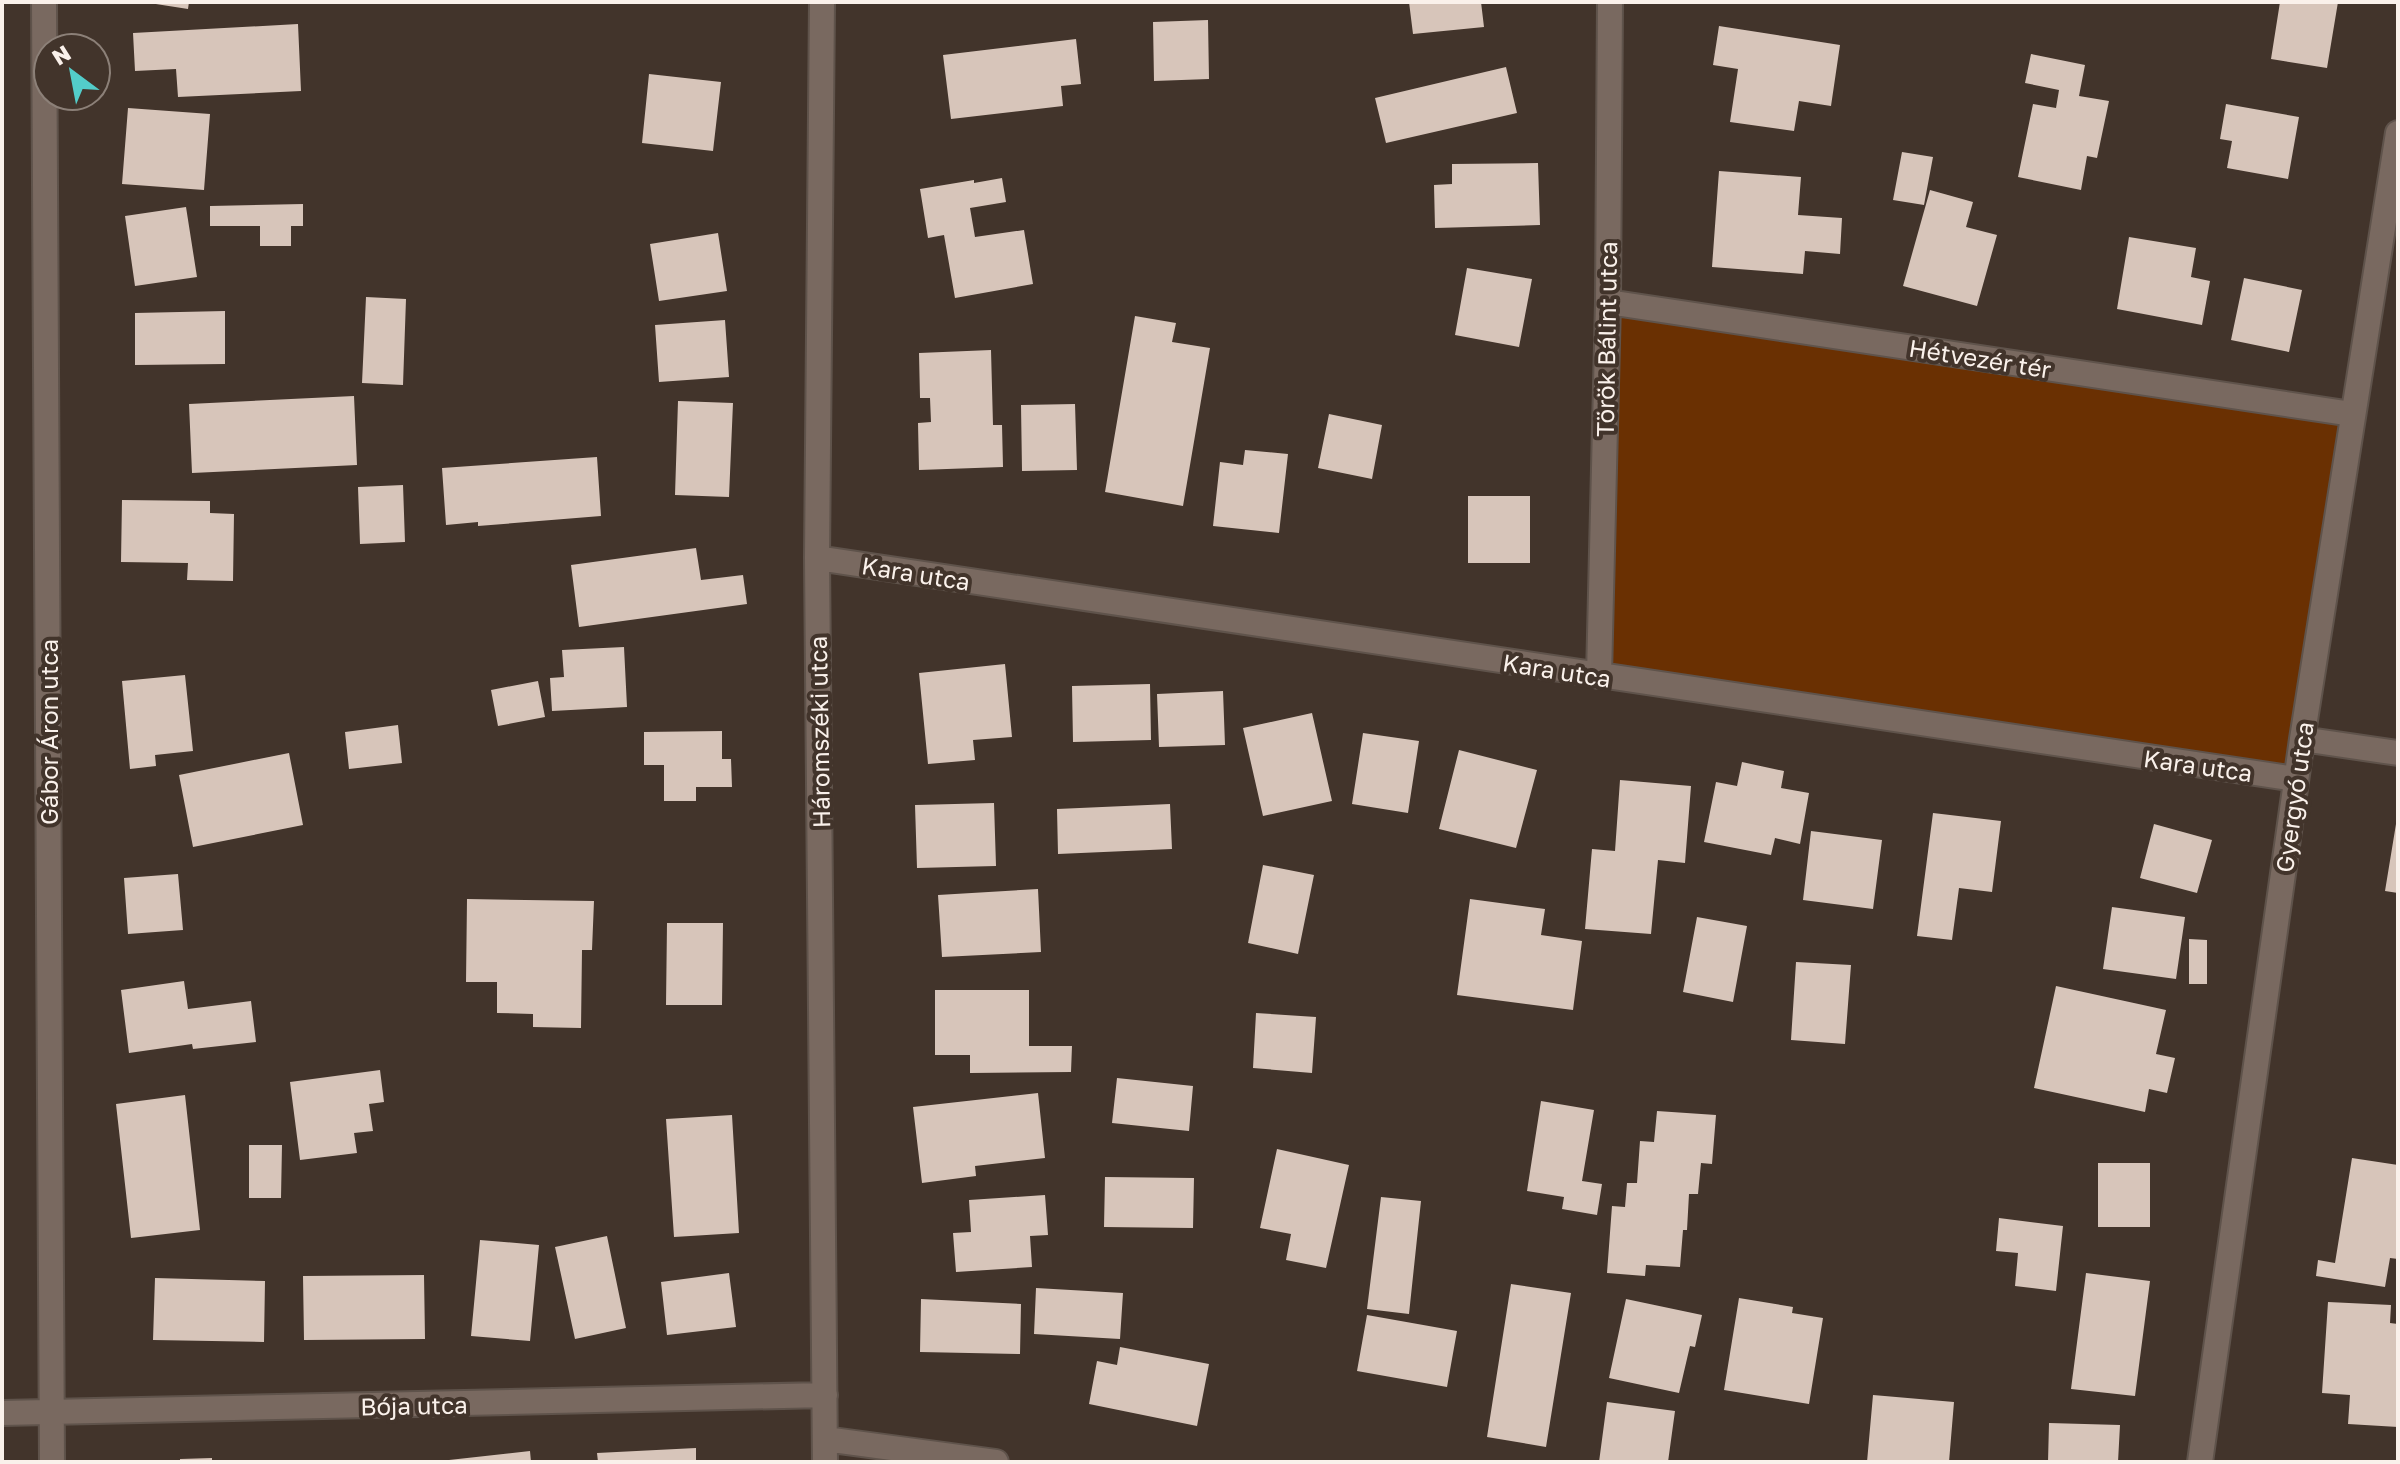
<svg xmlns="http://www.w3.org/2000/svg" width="2400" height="1464" viewBox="0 0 2400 1464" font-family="'Golos Text',sans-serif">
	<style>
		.green { fill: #6a3002 }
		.building { fill: #d7c5ba }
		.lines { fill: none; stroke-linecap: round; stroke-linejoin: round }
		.minor-casing { stroke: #5f534b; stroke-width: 28 }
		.minor { stroke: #796960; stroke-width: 24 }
		.labels { text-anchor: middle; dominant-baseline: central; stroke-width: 8; stroke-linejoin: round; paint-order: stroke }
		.street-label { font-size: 24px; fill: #faf1eb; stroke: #42342b }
	</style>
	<rect width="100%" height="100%" fill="#42342b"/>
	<path class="green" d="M1608,302l744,112 -56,365 -697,-103z"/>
	<path class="building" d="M143,2h46l-1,7z
		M1409,2h72l3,25 -71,7z
		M2280,2h58l-11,66 -56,-9z
		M1208,20l1,59 -55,2 -1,-59z
		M298,24l3,67 -123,6 -2,-28 -41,2 -2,-38z
		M1719,26l121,19 -9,61 -32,-5 -5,30 -64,-9 8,-53 -25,-4z
		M1076,39l5,45 -20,2 2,20 -112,13 -8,-64z
		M2031,54l54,11 -6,31 30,5 -12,57 -10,-2 -6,34 -63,-13 15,-73 23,4 3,-18 -34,-7z
		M1506,67l11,46 -131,30 -11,-45z
		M649,74l72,8 -8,69 -71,-8z
		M2226,104l73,13 -11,62 -61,-11 5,-27 -12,-2z
		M128,108l82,6 -6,76 -82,-6z
		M1902,152l31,5 -9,48 -31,-5z
		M1538,163l2,62 -105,3 -1,-43 18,-1v-20z
		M1719,171l82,6 -3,38 44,3 -2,36 -35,-3 -2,23 -91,-7z
		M1002,178l4,24 -36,6 5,29 49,-7 9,54 -78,14 -11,-63 -16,3 -8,-49 54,-9v3z
		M1930,190l43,12 -7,25 31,8 -20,71 -74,-20z
		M303,204v22h-12v20h-31v-20h-50v-20z
		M186,207l11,70 -62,9 -10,-70z
		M718,233l9,58 -68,10 -9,-57z
		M2129,237l67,11 -5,29 19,4 -8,44 -85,-16z
		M1467,268l65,11 -13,68 -64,-12z
		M2244,278l58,12 -13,62 -58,-12z
		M366,297l40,2 -3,86 -41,-2z
		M225,311v53l-90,1v-52z
		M1135,316l41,7 -4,19 38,6 -27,158 -78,-14z
		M725,320l4,57 -70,5 -4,-57z
		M991,350l2,75h9l1,42 -84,3 -1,-47 13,-1 -1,-24h-10l-1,-45z
		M354,396l3,69 -165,8 -3,-69z
		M678,401l55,2 -4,94 -54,-2z
		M1075,404l2,66 -55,1 -1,-66z
		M1329,414l53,11 -10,54 -54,-11z
		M1245,450l43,4 -9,79 -66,-7 7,-64 23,3z
		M597,457l4,59 -123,10v-4l-32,3 -4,-57z
		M403,485l2,57 -45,2 -2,-57z
		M1468,496h62v67h-62z
		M122,500l88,1v12l24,1 -1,67 -46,-1 1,-17 -67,-1z
		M696,548l5,32 42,-5 4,29 -168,23 -8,-62z
		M624,647l3,60 -75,4 -2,-33 14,-1 -2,-27z
		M1005,664l7,73 -39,3 2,20 -47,4 -9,-91z
		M185,675l8,76 -38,4 1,11 -26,3 -8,-88z
		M538,681l7,36 -47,9 -7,-36z
		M1150,684l1,56 -78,2 -1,-56z
		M1223,691l2,54 -66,2 -2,-53z
		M1312,713l20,88 -69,15 -20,-88z
		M398,725l4,38 -53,6 -4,-37z
		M722,731v28h9l1,28h-36v14h-32v-36h-20v-33z
		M1363,733l56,8 -11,72 -56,-9z
		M1459,750l78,20 -21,78 -77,-19z
		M289,753l14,72 -110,22 -14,-72z
		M1742,762l42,9 -3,17 28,5 -9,51 -25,-6 -4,17 -67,-13 12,-60 21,4z
		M1620,780l71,6 -6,77 -27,-3 -7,74 -66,-5 7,-80 23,2z
		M994,803l2,63 -79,2 -2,-63z
		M1170,804l2,45 -114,5 -1,-45z
		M1933,813l68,8 -9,71 -33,-4 -7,52 -35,-4z
		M2154,824l58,16 -15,53 -57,-15z
		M2396,824h2v69l-13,-2z
		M1811,831l71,9 -9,69 -70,-9z
		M1263,865l51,10 -16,79 -50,-11z
		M178,874l5,56 -55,4 -4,-56z
		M1038,889l3,63 -99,5 -4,-62z
		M467,899l127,2 -2,49h-10l-1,78 -48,-1v-13l-36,-1v-31h-31z
		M1470,899l75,10 -4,26 41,6 -9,69 -116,-15z
		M2112,907l73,10 -9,62 -73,-10z
		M1697,917l50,9 -14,76 -50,-10z
		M667,923h56l-1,82h-56z
		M2189,939l18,1v44h-18z
		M1796,962l55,3 -6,79 -54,-4z
		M184,981l4,28 63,-8 5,41 -63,7 -1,-5 -63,9 -8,-63z
		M2056,986l110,24 -10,44 19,4 -8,35 -18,-4 -4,23 -111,-24z
		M935,990h94v56h43l-1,26 -101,1v-18h-35z
		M1256,1013l60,4 -4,56 -59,-5z
		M380,1070l4,32 -15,2 4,27 -19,2 3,20 -57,7 -10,-78z
		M1117,1078l76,8 -4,45 -77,-8z
		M1038,1093l7,65 -70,8 1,10 -54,7 -9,-76z
		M185,1095l15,135 -69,8 -15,-134z
		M1541,1101l53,9 -12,71 20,3 -5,31 -35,-6 2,-12 -37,-6z
		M1657,1111l59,4 -4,49 -11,-1 -3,31h-9l-2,36h-4l-3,37 -34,-2 -1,11 -38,-3 5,-67 13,1 2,-24h10l3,-42 14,1z
		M732,1115l7,118 -65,4 -8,-118z
		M249,1145h33l-1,53h-32z
		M1277,1149l72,16 -23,103 -40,-8 5,-26 -31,-6z
		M2352,1158l46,7v94l-8,-1 -5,29 -69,-11 2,-16 17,3z
		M2098,1163h52v64h-52z
		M1105,1177l89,1 -1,50 -89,-1z
		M1045,1195l3,40 -18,1 2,31 -76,5 -3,-39 18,-1 -2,-32z
		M1381,1197l40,4 -12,113 -42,-5z
		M1999,1218l64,8 -7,65 -41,-5 3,-33 -22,-2z
		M607,1236l19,92 -51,11 -20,-92z
		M480,1240l59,5 -9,96 -59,-5z
		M729,1273l7,54 -69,8 -6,-53z
		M2086,1273l64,8 -15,115 -64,-7z
		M424,1275l1,64 -121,1 -1,-64z
		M155,1278l110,3 -1,61 -111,-2z
		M1511,1284l60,9 -25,154 -59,-10z
		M1036,1288l87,5 -3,46 -86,-5z
		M1739,1298l54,9 -1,6 31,5 -14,86 -85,-14z
		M921,1299l100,5 -1,50 -100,-2z
		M1626,1299l76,16 -7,32 -5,-1 -11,47 -70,-15z
		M2328,1302l63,3 -1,18 8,1v103l-50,-3 2,-29 -28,-2z
		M1367,1315l90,16 -10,56 -90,-16z
		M1120,1347l89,17 -12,62 -108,-22 8,-43 20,4z
		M1873,1395l81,7 -5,60h-82z
		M1607,1402l68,9 -7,51h-69z
		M2049,1423l71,2 -2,37h-70z
		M696,1448v14h-98l-1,-9z
		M530,1451l1,11h-82v-2z
		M212,1458v4h-32v-3z"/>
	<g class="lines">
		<defs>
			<path id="minor" d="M44,2l8,1460
				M822,2l-5,556 8,904
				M1608,302l744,112
				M817,558l1479,221
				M1599,676l9,-374 2,-300
				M2302,739l96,14
				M2,1413l823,-18
				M825,1439l171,23
				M2200,1462l102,-723 96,-606"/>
		</defs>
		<use href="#minor" class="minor-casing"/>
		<use href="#minor" class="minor"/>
	</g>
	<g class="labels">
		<g class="street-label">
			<text transform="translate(1606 339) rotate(-89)">Török Bálint utca</text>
			<text transform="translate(1980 358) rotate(9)">Hétvezér tér</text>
			<text transform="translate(916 573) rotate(9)">Kara utca</text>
			<text transform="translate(1557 670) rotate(9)">Kara utca</text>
			<text transform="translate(48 732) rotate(-90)">Gábor Áron utca</text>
			<text transform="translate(819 732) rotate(-91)">Háromszéki utca</text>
			<text transform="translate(2198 765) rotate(8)">Kara utca</text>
			<text transform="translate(2294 797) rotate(-82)">Gyergyó utca</text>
			<text transform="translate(414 1405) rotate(-1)">Bója utca</text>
		</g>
	</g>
	<rect width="2400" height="1464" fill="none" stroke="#faf1eb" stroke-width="8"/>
	<g transform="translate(72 72) rotate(328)"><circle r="38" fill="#42342b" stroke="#8c8078" stroke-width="2"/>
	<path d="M0-6L14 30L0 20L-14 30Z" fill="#53cdca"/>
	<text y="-12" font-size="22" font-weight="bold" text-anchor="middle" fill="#faf1eb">N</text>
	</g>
</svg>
